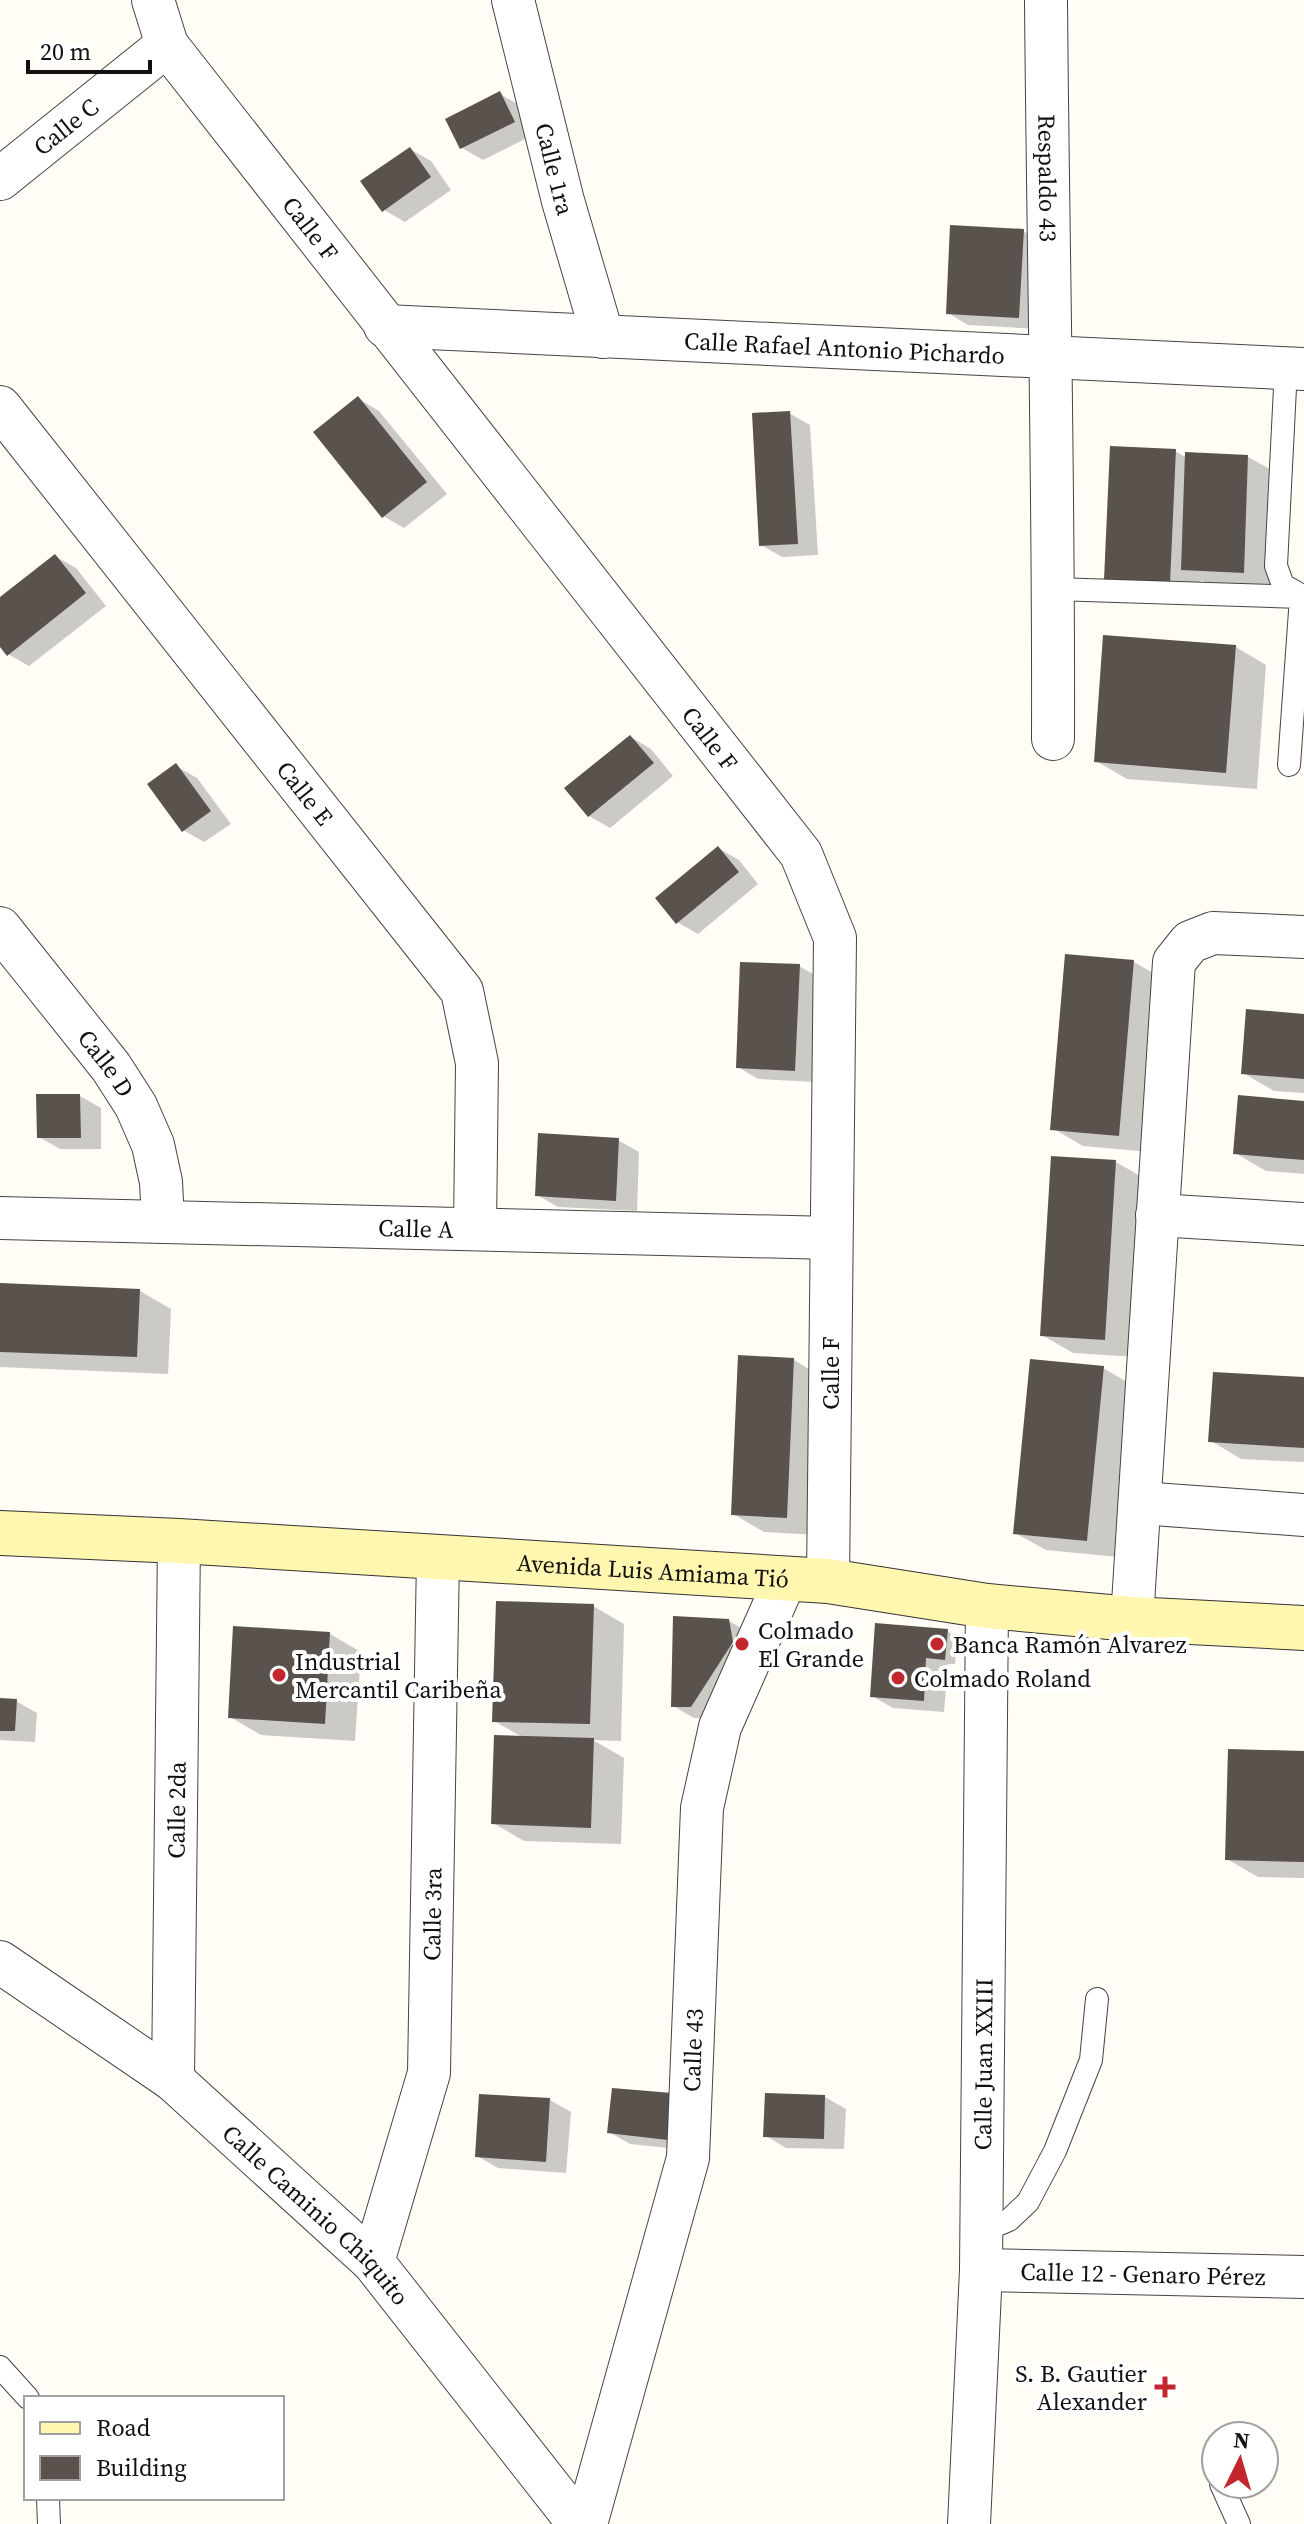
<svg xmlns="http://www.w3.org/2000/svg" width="1304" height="2524" viewBox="0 0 1304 2524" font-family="'Source Serif 4',serif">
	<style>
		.shadow { fill: #0003 }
		.building { fill: #5a524d }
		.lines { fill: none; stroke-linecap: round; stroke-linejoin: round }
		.service-casing { stroke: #444; stroke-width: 24 }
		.minor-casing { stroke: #444; stroke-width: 44 }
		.secondary-casing { stroke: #333; stroke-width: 46 }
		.service { stroke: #fff; stroke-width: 22 }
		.minor { stroke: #fff; stroke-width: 42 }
		.secondary { stroke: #fff6b0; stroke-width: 44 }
		.poi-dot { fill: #c4262e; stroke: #fff; stroke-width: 3 }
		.labels { text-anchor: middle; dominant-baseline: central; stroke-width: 8; stroke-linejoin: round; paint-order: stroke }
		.street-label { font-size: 24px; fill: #111; stroke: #fff }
		.poi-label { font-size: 24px; fill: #111; stroke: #fff; text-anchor: start }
	</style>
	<rect width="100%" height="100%" fill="#fffdf5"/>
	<path class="shadow" d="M500,94l21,12 14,28 -52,26 -21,-12z
		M410,149l21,12 20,29 -46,32 -21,-12z
		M1023,231l21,12 -4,86 -72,-4 -20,-12z
		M359,399l20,12 68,83 -43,34 -21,-12z
		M789,413l21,12 8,130 -36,2 -21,-12z
		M1175,451l12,7 61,-1 31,17 -4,115 -61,-2 -13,-7 -1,20 -63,-3z
		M55,556l21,12 30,38 -77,60 -21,-12 -8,-10v-44z
		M1236,647l30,18 -9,124 -130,-10 -31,-18z
		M631,737l20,12 22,27 -63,52 -21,-12z
		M176,766l21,12 34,46 -27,18 -21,-12z
		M718,848l21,12 19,24 -60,50 -21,-12z
		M1134,962l31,18 -15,172 -67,-6 -31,-18z
		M799,966l21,12 -5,104 -57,-3 -20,-12z
		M1304,1016v77l-30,-2 -31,-18z
		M80,1096l21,12v41h-41l-21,-12z
		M1304,1103v71l-38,-3 -31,-18z
		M618,1140l21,12 -2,59 -79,-4 -21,-12z
		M1116,1162l31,18 -11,177 -63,-4 -31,-18z
		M0,1285l140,6 31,18 -3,65 -168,-7z
		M794,1360l30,18 -6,157 -54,-3 -31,-18z
		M1103,1368l31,18 -16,171 -72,-7 -31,-17z
		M1304,1379v83l-63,-3 -30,-18z
		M593,1606l31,18 -3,117 -28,-1 31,18 -3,86 -97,-3 -31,-18 31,-85 -30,-17z
		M729,1621l21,12 -38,85h-18l-21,-12z
		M947,1631l10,6 -2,27h-7l-4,48 -51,-4 -21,-12z
		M330,1634l31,18 -6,89 -94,-6 -31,-18z
		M0,1700l16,1 21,12 -2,29 -35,-2z
		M1304,1753v125l-46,-1 -31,-18z
		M614,2090l74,60 -58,-6 -21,-12z
		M481,2096l69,4 21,12 -5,61 -68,-5 -21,-12z
		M825,2097l21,12 -2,40 -58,-1 -20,-12z"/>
	<path class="building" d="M500,91l15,31 -55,27 -15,-30z
		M410,147l21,30 -49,35 -22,-31z
		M950,225l74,4 -5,89 -73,-4z
		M358,396l69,86 -45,36 -69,-86z
		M790,411l8,133 -39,2 -7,-133z
		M1110,446l66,3 -6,134 -66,-3z
		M1185,452l63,3 -4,118 -63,-3z
		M55,554l31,39 -79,63 -7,-9v-50z
		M1103,635l133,10 -10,128 -132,-11z
		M630,735l24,28 -66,54 -24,-29z
		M176,763l35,48 -29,21 -35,-48z
		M718,846l21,26 -63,52 -21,-26z
		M1065,954l69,6 -15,176 -69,-6z
		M740,962l60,2 -5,107 -59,-3z
		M1246,1009l58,5v65l-63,-5z
		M36,1094h44l1,44h-44z
		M1238,1095l66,6v59l-71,-6z
		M538,1133l81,5 -3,63 -81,-5z
		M1051,1156l65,4 -11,180 -65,-4z
		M0,1283l140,6 -3,68 -137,-5z
		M738,1355l56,3 -7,160 -56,-3z
		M1030,1359l74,7 -17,175 -74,-7z
		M1213,1372l91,5v71l-96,-6z
		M496,1601l98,3 -4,120 -98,-2z
		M673,1616l56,3 4,23 -42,65h-20z
		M875,1623l73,6 -3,31 -19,-2 -2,43 -54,-4z
		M233,1626l97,6 -5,92 -97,-6z
		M0,1698l17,1 -2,32h-15z
		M494,1735l100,3 -3,90 -100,-4z
		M1228,1749l76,2v111l-79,-2z
		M612,2088l60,5 -4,47 -61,-7z
		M765,2093l60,2 -1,44 -61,-2z
		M479,2094l71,4 -4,64 -71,-5z"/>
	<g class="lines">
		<defs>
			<path id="service" d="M1286,368l-10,198 7,19 21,12
				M1054,589l247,8 -12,168
				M981,2232l28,-12 19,-18 27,-51 36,-91 6,-61
				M0,2367l28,31
				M1221,2484l18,40
				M48,2498l1,26"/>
			<g id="minor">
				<path id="s1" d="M153,0l14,45 634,809 34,84 -7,643"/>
				<path id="s2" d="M513,0l50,201 40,136"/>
				<path id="s3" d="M1046,0c2,246 8,493 7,739"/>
				<path id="s4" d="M0,179l167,-134"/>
				<path id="s5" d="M385,326l919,43"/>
				<path id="s6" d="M0,407l462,584 15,72 -2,166"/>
				<path id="s7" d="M0,928l111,139 25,39 17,39 8,37 2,39"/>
				<path d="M1157,1215l147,9"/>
				<path id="s8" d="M0,1218l831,20"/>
				<path d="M1140,1503l164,12"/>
				<path d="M1132,1619l42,-657 16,-20 23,-9 91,4"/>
				<path id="s9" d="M0,1962l173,118 200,182 206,262"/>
				<path id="s10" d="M173,2080l6,-539"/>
				<path id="s11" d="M373,2262l56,-189 9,-516"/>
				<path id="s12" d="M981,2270l323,7"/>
				<path id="s13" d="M586,2524l102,-366 14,-350 18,-81 66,-149"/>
				<path id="s14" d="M969,2524l12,-254 6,-664"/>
			</g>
			<g id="secondary">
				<path id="s15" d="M0,1533l179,8 649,40 159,25 145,13 172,9"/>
			</g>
		</defs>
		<use href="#service" class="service-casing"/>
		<use href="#minor" class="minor-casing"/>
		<use href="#secondary" class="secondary-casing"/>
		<use href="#service" class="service"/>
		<use href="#minor" class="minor"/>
		<use href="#secondary" class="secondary"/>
	</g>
	<g class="poi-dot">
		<circle cx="742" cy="1644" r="8"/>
		<circle cx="937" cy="1644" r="8"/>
		<circle cx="279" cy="1675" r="8"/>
		<circle cx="898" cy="1678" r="8"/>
		<path d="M1161 2375h8v8h8v8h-8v8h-8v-8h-8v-8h8z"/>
	</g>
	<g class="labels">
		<g class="street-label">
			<text stroke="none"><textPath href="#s4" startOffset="84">Calle C</textPath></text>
			<text stroke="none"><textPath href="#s2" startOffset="174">Calle 1ra</textPath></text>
			<text stroke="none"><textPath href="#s3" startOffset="178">Respaldo 43</textPath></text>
			<text stroke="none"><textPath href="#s1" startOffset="280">Calle F</textPath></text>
			<text stroke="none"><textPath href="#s5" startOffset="460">Calle Rafael Antonio Pichardo</textPath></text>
			<text stroke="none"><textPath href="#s1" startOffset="928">Calle F</textPath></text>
			<text stroke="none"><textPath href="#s6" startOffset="492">Calle E</textPath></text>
			<text stroke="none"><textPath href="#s7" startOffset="172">Calle D</textPath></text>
			<text stroke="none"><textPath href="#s8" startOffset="416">Calle A</textPath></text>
			<text transform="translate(830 1373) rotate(-90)">Calle F</text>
			<text stroke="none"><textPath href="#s15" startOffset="654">Avenida Luis Amiama Tió</textPath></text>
			<text stroke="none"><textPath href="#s10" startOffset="270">Calle 2da</textPath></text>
			<text stroke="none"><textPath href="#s11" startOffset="356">Calle 3ra</textPath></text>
			<text stroke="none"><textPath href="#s13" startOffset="488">Calle 43</textPath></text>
			<text stroke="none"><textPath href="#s14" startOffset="460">Calle Juan XXIII</textPath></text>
			<text stroke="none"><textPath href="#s9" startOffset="406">Calle Caminio Chiquito</textPath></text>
			<text stroke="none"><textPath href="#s12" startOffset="162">Calle 12 - Genaro Pérez</textPath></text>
		</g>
		<g class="poi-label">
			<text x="758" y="1630">Colmado<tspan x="758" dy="28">El Grande</tspan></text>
			<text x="953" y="1644">Banca Ramón Alvarez</text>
			<text x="295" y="1661">Industrial<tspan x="295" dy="28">Mercantil Caribeña</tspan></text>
			<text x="914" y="1678">Colmado Roland</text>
			<text x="1147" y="2373" text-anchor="end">S. B. Gautier<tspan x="1147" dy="28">Alexander</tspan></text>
		</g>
	</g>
	<rect x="24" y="2396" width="260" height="104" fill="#ffffff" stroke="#a0a0a0" stroke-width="2"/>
	<rect x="40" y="2422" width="40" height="12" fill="#fff6b0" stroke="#a0a0a0" stroke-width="2"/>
	<text x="96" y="2436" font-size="24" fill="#111111">Road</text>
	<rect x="40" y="2456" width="40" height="24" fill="#5a524d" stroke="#a0a0a0" stroke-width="2"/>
	<text x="96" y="2476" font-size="24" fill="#111111">Building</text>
	<g transform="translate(1240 2460) rotate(5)"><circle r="38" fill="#ffffff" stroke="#a0a0a0" stroke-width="2"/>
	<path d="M0-6L14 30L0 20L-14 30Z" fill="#c4262e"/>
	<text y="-12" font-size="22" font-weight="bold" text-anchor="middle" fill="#111111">N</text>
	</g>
	<path d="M28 60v12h122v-12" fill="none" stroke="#111111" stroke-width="4"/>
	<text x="40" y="60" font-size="24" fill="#111111" stroke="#ffffff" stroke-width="6" paint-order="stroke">20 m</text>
</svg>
